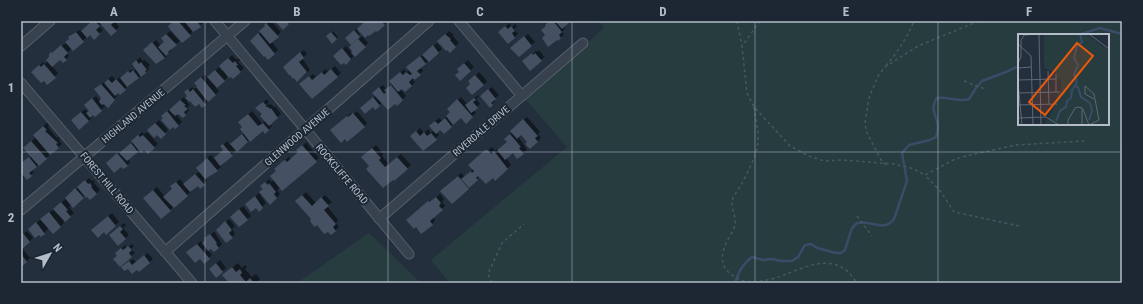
<svg xmlns="http://www.w3.org/2000/svg" width="1143" height="304" viewBox="0 0 1143 304" font-family="'Roboto Condensed',sans-serif">
	<style>
		.green { fill: #263c3f; fill-rule: evenodd }
		.shadow { fill: #0007 }
		.lines { fill: none; stroke-linecap: round; stroke-linejoin: round }
		.stream { stroke: #394c67; stroke-width: 2.5 }
		.building { fill: #455162 }
		.street-casing { stroke: #565f6c; stroke-width: 11 }
		.path { stroke: #44595c; stroke-width: 1.5; stroke-dasharray: 3 3; stroke-linecap: butt }
		.street { stroke: #38414e; stroke-width: 9 }
		.grid { fill: none; stroke: #b4bcc9; stroke-width: 1; stroke-opacity: 0.55 }
		.labels { text-anchor: middle; dominant-baseline: central; stroke-width: 4; stroke-linejoin: round; paint-order: stroke }
		.street-label { font-size: 10px; fill: #b4bcc9; stroke: #1d2633 }
		.inset-river { fill: none; stroke: #394c67; stroke-width: 2 }
		.inset-road { fill: none; stroke: #5e6776; stroke-width: 1 }
		.view { fill: #e8590c; fill-opacity: 0.15; stroke: #e8590c; stroke-width: 2 }
		.inset-edge { fill: none; stroke: #b4bcc9; stroke-width: 2 }
		.neatline { fill: none; stroke: #b4bcc9; stroke-width: 1.5 }
		.grid-label { font-size: 13px; text-anchor: middle; font-weight: bold; fill: #b4bcc9 }
	</style>
	<rect width="100%" height="100%" fill="#242f3e"/>
	<path class="green" d="M599,21h523v262h-672l-19,-23 136,-113 -45,-52 63,-49 19,-19zM1019,35h89v89h-89z
		M369,233l52,50h-124z"/>
	<path class="shadow" d="M93,21h4l2,2 -1,-2h17l4,6 -3,3 -14,-7 -3,3 4,4 -9,8 -4,-4 -17,16 -1,-2 -5,5 2,3 -6,6 -3,-3 -8,7 6,7 -11,11 -14,-12 10,-10 2,2 3,-3 2,-6 16,-12 6,-9 8,-4 2,2z
		M175,21h28l1,1 -11,9 -3,4 -20,-9z
		M269,21h2l10,11 -10,9 7,9 -10,8 -14,-20 7,-6z
		M366,21h21l-3,4z
		M551,21h19l-6,6 1,1 -3,4 2,2 -6,6 -12,-5 -3,-5z
		M509,23l3,4 3,-3 2,2 -3,3 4,5 -10,8 -5,-13z
		M356,29l4,6 -9,8 -5,-5z
		M170,31l10,10 -9,7 1,1 -7,9 -17,-11 8,-7 5,6 4,-4 1,-7z
		M333,31l5,6 -5,5 -6,-6z
		M449,31l5,4 -1,1 6,7 -9,8 -8,-13z
		M528,34l7,8 -16,14 -4,-11z
		M362,36l6,7 -22,20 -8,-10 8,-7 6,7 2,-9z
		M437,43l5,6 -22,18 3,4 -10,9 2,2 -3,3 -10,2 -2,2 6,7 -3,3 -6,5 -2,-2 -13,1 -3,2 -18,3 14,-12 1,-6 7,-5 3,4 6,-5 2,-6 10,-9 2,3 4,-2v-6l14,-10z
		M304,50l3,4 -5,4 8,12 -12,11 -10,-18z
		M539,50l5,7 -3,3 -14,-2 9,-7 1,1z
		M232,55l5,5 2,-2 1,2 -2,2 6,6 -4,4 -11,4 -13,12 3,3 -14,13 -3,3 -3,-4 -9,-3 -3,2 3,3 -3,3 2,2 -3,4 -3,2 -5,-4 -2,2 6,8 -7,6 -11,-10 -2,-2 22,-19 1,2 3,-3 -2,-4 6,-5 2,2 4,-3 1,-6 6,-5 3,3 11,-11 3,4 2,-1v-7z
		M140,57l3,4 2,-1 5,5 -2,2 1,2 -3,3 -18,14 -8,8 -2,-2 -2,2 1,2 -9,10 -4,-4 -2,2 3,2 -10,9 -2,-2 -2,3 1,1 -3,4 -13,-4 9,-8 3,3 2,-1 -2,-9 8,-6 4,5 3,-3 -4,-12 13,-10 4,4 4,-3 1,1 11,-9 2,2 2,-2 -3,-5z
		M468,60l6,7 -13,12 1,-14z
		M335,66l6,7 -29,25 -8,-17 9,-7 3,3 10,-8 2,3z
		M479,72l8,9 -3,4 -13,-1 2,-6z
		M492,87l7,8 -5,4 1,2 -5,5 -6,-13z
		M21,93l3,3 -3,3z
		M478,95l1,1 -3,3 4,5 -7,6 3,3 -10,9 -5,-6 -10,10 -10,2 -5,4 3,3 -16,15 -8,-17 5,-5 4,5 4,-4 3,4 3,-3v-8l5,-4 3,3 9,-9 -3,-3 13,-12 6,7z
		M267,99l2,3 -3,3 5,-1 3,3 1,-1 6,8 -11,10 2,2 -4,4h-5l-27,20 -16,15 1,2 -4,3 -12,8 2,3 -3,3 -6,1 -28,25 -22,-15 9,-8 8,10 9,-8 -2,-3 8,-7 4,5 16,-13v-7l11,-9 3,4 10,-9 -2,-4 5,-5 3,4 14,-12 -1,-14 9,-8 10,12 4,-2 -6,-16z
		M357,111l10,12 -3,3 -29,1 16,-14 1,2z
		M527,117l13,15 -2,2 3,4 -11,10 -2,-6 -7,-8 -3,2 9,14 -4,3 -6,5 -4,-6 -7,6 5,7 -16,14 -2,-2 -13,-1 -28,27 -7,-16 16,-14 4,4 8,-8v-7l19,-15 3,4 3,-3 1,1 9,-7 1,-7 4,-3 2,-5z
		M159,120l9,10 -7,7 -9,-10z
		M47,123l2,3 -1,1 9,11 1,-1 2,2 -1,1 3,4 -30,26 2,2 -3,3 -6,1 -4,3v-15l10,-8 -3,-11 8,-8 1,-6z
		M142,132l2,2 3,-2 11,12 -4,3 -15,2 -11,10 2,3 -3,3 -17,-5 23,-18z
		M306,142l13,16 -39,29 -3,3 3,4 -3,4 -13,-9 1,-6 4,-4 3,3 2,-2 5,-15 10,-8 2,3 8,-8 -1,-1z
		M376,145l7,9 -1,2 7,8 12,-10 10,11 -17,15 -24,-14 -4,-12z
		M89,178l3,3 2,-1 1,2 -1,1 6,7 -10,9 -5,-3 -12,10 -1,-2 -3,3 5,6 -11,9 1,1 -11,10 -4,-5 -8,8 -9,-10 21,-16z
		M306,192l10,11 9,-8 7,7 -5,4 11,14 -2,3 3,4 -8,7 -18,-15 -17,-18z
		M259,193l7,10 -7,7 -9,-9z
		M440,194l4,5 -2,3 3,4 -12,11 2,3 -3,4 -21,-8 21,-17 1,1z
		M243,206l8,10 -12,10 -4,-13z
		M112,213l7,9 -13,11 -10,-7z
		M229,219l6,7 -3,3 3,5 -3,3 -15,-6z
		M124,223l2,2 -3,3 6,7 -4,4 -11,-7z
		M27,231l6,7 -11,10 8,10 -9,8v-30z
		M214,231l8,13 -4,4h-6l-4,2 4,5 -3,3 -18,-9 10,-8 2,2z
		M132,244l2,2 -3,3 4,4 -4,3h-13l2,-6 5,-5 2,3z
		M148,253l5,6 -14,12 -13,-7 7,-5 3,3z
		M220,260l6,8 -3,3 -10,-5z
		M238,263l4,5 3,-3 2,2 -2,2 7,8 4,-3 4,5 -4,4h-19l-3,-3 -4,3 -1,-13z"/>
	<g class="lines">
		<path class="stream" d="M1078,35l22,-7 22,6
			M735,283c4,-11 7,-19 17,-26l11,3 9,-1 9,2h11l6,-4 7,-12 6,-1 6,4 19,5h5l4,-3 7,-22 5,-5c3,0 7,-1 10,0 12,1 18,7 27,-4l13,-38 -5,-28 7,-8 21,-5 6,-3c1,-3 2,-7 2,-10 -1,-12 -9,-18 -1,-29 12,-2 21,5 32,1l7,-11 6,-7 24,-9 13,-6"/>
	</g>
	<path class="building" d="M95,21l5,5 -4,4 4,4 -6,6 -4,-5 -3,3 -6,-7 10,-9 1,1z
		M98,21h17l-4,4 6,6 -6,5z
		M174,21l5,1 12,14 -9,7 -13,-15 -1,-2z
		M184,21h13l4,6 -8,5z
		M275,21h11l3,3 -6,6z
		M365,21h16l4,4 -8,7 -1,-1 -7,5 -1,-1 -3,3 -8,-9z
		M550,21l3,2 1,-1 8,10 -3,3 2,3 -3,3 -1,-1 -9,7 -6,-9 3,-3 -4,-5 5,-4 -1,-1z
		M555,21h14l1,1 -8,7z
		M266,23l13,14 -9,7 -11,-13 6,-5 -1,-1z
		M505,26l3,3 3,-3 4,5 -3,2 3,5 -7,6 -10,-12z
		M354,30l6,7 -9,8 -6,-7z
		M76,32l8,10 -11,9 -8,-9 4,-3 -1,-2z
		M331,32l6,7 -5,5 -6,-8z
		M258,33l17,21 -7,6 -3,-4 -1,1 -14,-16z
		M166,34l11,11 -9,7 1,1 -3,3 -8,-9 6,-5 -3,-4z
		M445,34l6,5 -1,1 6,7 -6,6 -3,-3 -1,1 -9,-10z
		M524,36l8,10 -13,11 -9,-9z
		M358,39l8,8 -11,10 -4,-4 1,-2 -3,-4z
		M152,42l13,16 -9,6 -13,-14z
		M61,45l7,8 -4,4 3,3 -4,3 -3,-3 -8,7 -6,-7 3,-3v-3l2,-2 1,1z
		M433,45l6,8 -10,9 -7,-7z
		M342,48l9,11 -5,6 -2,-2 -3,2 -8,-9z
		M300,52l4,6 -5,4 8,10 -10,10 -3,-4 -1,1 -3,-4h-1l-6,-8z
		M532,53l1,2 2,-2 7,8 -12,10 -8,-10z
		M420,56l6,8 -9,7 4,4 -7,5 -1,-2 -4,4 3,4 -7,6 -3,-3 -4,3 -9,-11 11,-9 3,3 3,-3 4,3 2,-1 -6,-7z
		M228,58l5,5 2,-2 3,4 -2,1 5,6 -8,7 -2,-2 -2,1 -10,-12z
		M136,60l3,4 2,-2 6,8 -2,1 1,2 -5,4 -9,-13z
		M464,63l7,8 -11,10 -5,-6 4,-3 -2,-3z
		M44,64l12,14 -9,7 -3,-4 -3,2 -10,-11 8,-7 2,2z
		M331,69l7,8 -26,22 -13,-15 10,-8 3,4 10,-8 2,3z
		M133,70l6,8 -12,9 -7,-9 8,-7 2,2z
		M215,70l10,11 -8,7 -10,-11z
		M475,75l9,10 -12,10 -6,-7 4,-4 -2,-3z
		M201,77l15,18 -8,7 -12,-15 1,-1 -3,-3z
		M108,79l4,4 4,-4 10,11 -6,5 -2,-2 -3,3 -11,-13z
		M101,84l14,16 -7,8 -4,-4 -2,1 -3,-3 2,-4 -7,-9z
		M391,85l12,15 -6,6 -2,-2 -7,6 -16,-17 7,-6 5,7 2,-2 -2,-2z
		M188,89l2,3 3,-3 13,16 -4,3 -3,-4 -4,3 -5,-6 -1,1 -4,-4 2,-2 -3,-4z
		M488,89l8,10 -5,4 2,2 -3,3 -10,-12z
		M373,97l7,9 -5,4 -2,-3 -8,7 -5,-6z
		M92,98l10,13 -7,6 -2,-2 -3,3 -4,-5 3,-2 -5,-6z
		M474,98l2,2 -3,2 5,6 -7,5 -6,-8z
		M457,99l16,18 -7,7 -5,-6 -8,7 -7,-9 4,-4 -3,-3z
		M180,100l6,5 -2,1 4,3 -4,3 2,3 -3,3 -5,-4 -3,2 -6,-6z
		M263,102l4,4 -2,1h3l2,2 1,-1 7,10 -9,8 -9,-10 2,-2 -7,-6z
		M167,111l12,15 -4,3 -2,-2 -3,3 -9,-10 2,-2 -2,-2z
		M81,112l8,9 -10,9 -8,-10z
		M353,113l12,14 -18,15 -2,-3 -4,4 -11,-13 17,-14 1,1z
		M248,114l10,12 5,-3 6,7 -4,4 -2,-3 -13,11 -10,-13 2,-2 -4,-5z
		M445,118l7,9 -8,7 -4,-4 -4,4 -7,-8 6,-5 3,3z
		M523,119l15,17 -3,2 3,4 -8,7 -5,-5 2,-2 -6,-7 -4,4 -7,-8z
		M155,123l11,11 -5,5 -4,-4 -3,3 -7,-8z
		M43,126l4,4 -2,1 13,12 -2,1 3,4 -9,7 -17,-20z
		M416,131l4,5 4,-4 3,4 4,-3 6,7 -14,11 -13,-15z
		M242,134l6,8 -11,10 -7,-8z
		M510,134l11,13 -2,1 5,6 -7,5 -4,-6 -8,7 -8,-10 10,-8 -3,-3z
		M138,135l2,2 3,-2 12,13 -7,6 -4,-4 -3,3 -10,-12z
		M31,141l16,18 -8,7 -16,-18z
		M131,143l7,9 -11,9 -8,-8z
		M223,144l10,12 -13,10 -6,-8 9,-8 -3,-4z
		M302,145l15,17 -35,29 -12,-15 6,-5 -2,-2 9,-8 2,-1 2,2 11,-10 -2,-2z
		M372,148l9,10 -2,2 6,7 12,-10 11,12 -14,12 -1,-1 -10,8 -17,-19 3,-3 -8,-9z
		M485,150h3l3,4 3,-3 14,18 -13,12 -2,-3 -7,6 -8,-8 -2,2 2,2 -9,8 -8,-9 10,-8 1,2 2,-2 -6,-6z
		M117,153l11,13 -5,3 -2,-2 -7,6 -8,-10z
		M29,157l8,10 -8,6 3,3 -5,4 -6,-7v-10z
		M207,158l11,13 -13,8 -9,-11z
		M195,174l10,11 -5,4 -2,-3 -8,6 -7,-8z
		M458,176l11,13 -17,15 -12,-13z
		M85,180l3,4 2,-1 2,3 -1,1 6,7 -7,6 -3,-3 -1,1 -9,-11z
		M176,182l12,14 -14,12 -11,-11 9,-8 -2,-3z
		M265,182l3,3 1,-2 7,9 -2,2 3,4 -7,7 -11,-13 4,-3 -3,-3z
		M75,188l9,10 -11,10 -8,-10z
		M153,190l18,21 -10,8 -18,-21z
		M302,195l10,11 9,-9 8,9 -5,4 12,14 -3,3 3,4 -5,4 -3,-3 -4,2 -7,-9 -2,2 -3,-3 -2,-3 1,-2 -16,-18z
		M255,196l8,12 -4,4 -3,-4 -5,4 -6,-8z
		M436,197l5,6 -2,3 4,4 -13,11 3,4 -12,9 -5,-7 -2,2 -8,-9 22,-19 1,1z
		M61,202l7,8 -2,1 5,6 -6,5 -12,-13z
		M239,209l9,11 -9,7 -9,-10z
		M49,212l12,15 -8,7 -13,-15z
		M108,216l8,10 -10,9 -2,-3 -6,6 -7,-8z
		M225,221l7,9 -3,3 4,5 -7,5 -10,-13z
		M36,222l9,12 -4,3 -2,-2 -4,3 -7,-9z
		M120,226l3,3 -3,3 6,7 -8,7 -9,-11z
		M23,233l7,9 -8,7 -1,-14z
		M210,234l7,9 -1,1 3,4 -5,4 -3,-3 -3,2 -6,-8 3,-3 -1,-2z
		M197,244l13,15 -6,5 -4,-5 -5,4 -9,-11z
		M128,246l4,4 -3,3 3,4 -12,10 -7,-8 4,-3 -2,-3 6,-5 2,2z
		M21,254l6,8 -6,5z
		M144,255l6,8 -11,9 -2,-2 -5,4 -4,-5 -4,2 -3,-4 8,-6 3,4z
		M216,263l7,9 -7,6 -7,-9z
		M232,267l4,5 4,-3 2,4 -2,2 6,7 4,-4 4,5h-18l-2,-2 -2,2h-3l-7,-8z"/>
	<g class="lines">
		<defs>
			<path id="street" d="M215,21l194,233
				M459,21l63,75
				M21,46l29,-25
				M21,83l171,200
				M21,210l224,-189
				M379,219l204,-176
				M165,252l264,-231"/>
		</defs>
		<use href="#street" class="street-casing"/>
		<path class="path" d="M737,21l5,25
			M760,21l-18,25 5,47 7,14 36,39 19,10 15,5 18,-1 52,4 20,5 11,6
			M886,66c12,-15 21,-28 28,-45
			M964,81l21,8
			M754,107c2,14 6,29 3,42 -4,13 -10,25 -16,36 -3,5 -8,11 -9,16 -1,8 5,17 3,24 -1,5 -5,11 -8,16 -9,19 -5,31 14,39 6,3 14,2 21,1 26,-3 57,-28 81,-13 6,3 10,10 14,15
			M886,165l-5,-5 -15,-29 -1,-8 4,-25 9,-22 7,-9 33,-21 61,-25
			M857,216l15,20
			M1019,226l-65,-14 -13,-20 -16,-17 30,-16 15,-4 46,-10 68,-4
			M492,283l-4,-9 14,-31 22,-19"/>
		<use href="#street" class="street"/>
	</g>
	<path class="grid" d="M205,21v262M388,21v262M572,21v262M755,21v262M938,21v262M21,152h1101"/>
	<g class="labels">
		<g class="street-label">
			<text transform="translate(133 116) rotate(-40)">HIGHLAND AVENUE</text>
			<text transform="translate(481 131) rotate(-41)">RIVERDALE DRIVE</text>
			<text transform="translate(297 137) rotate(-41)">GLENWOOD AVENUE</text>
			<text transform="translate(342 174) rotate(50)">ROCKCLIFFE ROAD</text>
			<text transform="translate(107 183) rotate(50)">FOREST HILL ROAD</text>
		</g>
	</g>
	<g transform="translate(1018 34)">
		<rect width="91" height="91" fill="#242f3e"/>
		<path d="M26,0h42l23,17v74h-65l12,-21 1,-11 9,-2h-5v-12h-5v-7l-12,-4z" fill="#263c3f"/>
		<path class="inset-river" d="M57,52l3,1 3,10 9,6 2,8 -3,9M38,87l4,-10 6,-4 1,-6 4,-3 1,-8 5,-8 -3,-8 4,-9 -4,-7 3,-12 5,-4 -2,-8"/>
		<path class="inset-road" d="M21,0l2,91M71,0l20,15M7,1l14,-1M0,10l13,12 2,69M0,29l3,-6v-17l4,-6M0,34l13,-1M30,37l1,33M38,40v18M0,46l38,-1M0,48l4,43M0,59l42,-1M0,71l39,-1M65,75l6,16M0,84l28,-1 13,8M50,91v-5l7,-12 3,-1 4,1v17M71,91l10,-5 -5,-26 -9,-8v8l9,5"/>
		<path class="view" d="M59,9l16,13 -48,59 -16,-13z"/>
		<rect width="91" height="91" class="inset-edge"/>
	</g>
	<rect width="1143" height="304" fill="none" stroke="#1d2633" stroke-width="44"/>
	<g transform="translate(50 254) rotate(51)" stroke="#1d2633" stroke-width="3" paint-order="stroke">
	<path d="M0-3L7 15L0 10L-7 15Z" fill="#b4bcc9"/>
	<text y="-6" font-size="11" font-weight="bold" text-anchor="middle" fill="#b4bcc9">N</text>
	</g>
	<rect x="22" y="22" width="1099" height="260" class="neatline"/>
	<g class="grid-label">
		<text x="114" y="16">A</text>
		<text x="297" y="16">B</text>
		<text x="480" y="16">C</text>
		<text x="663" y="16">D</text>
		<text x="846" y="16">E</text>
		<text x="1029" y="16">F</text>
		<text x="11" y="92">1</text>
		<text x="11" y="222">2</text>
	</g>
</svg>
